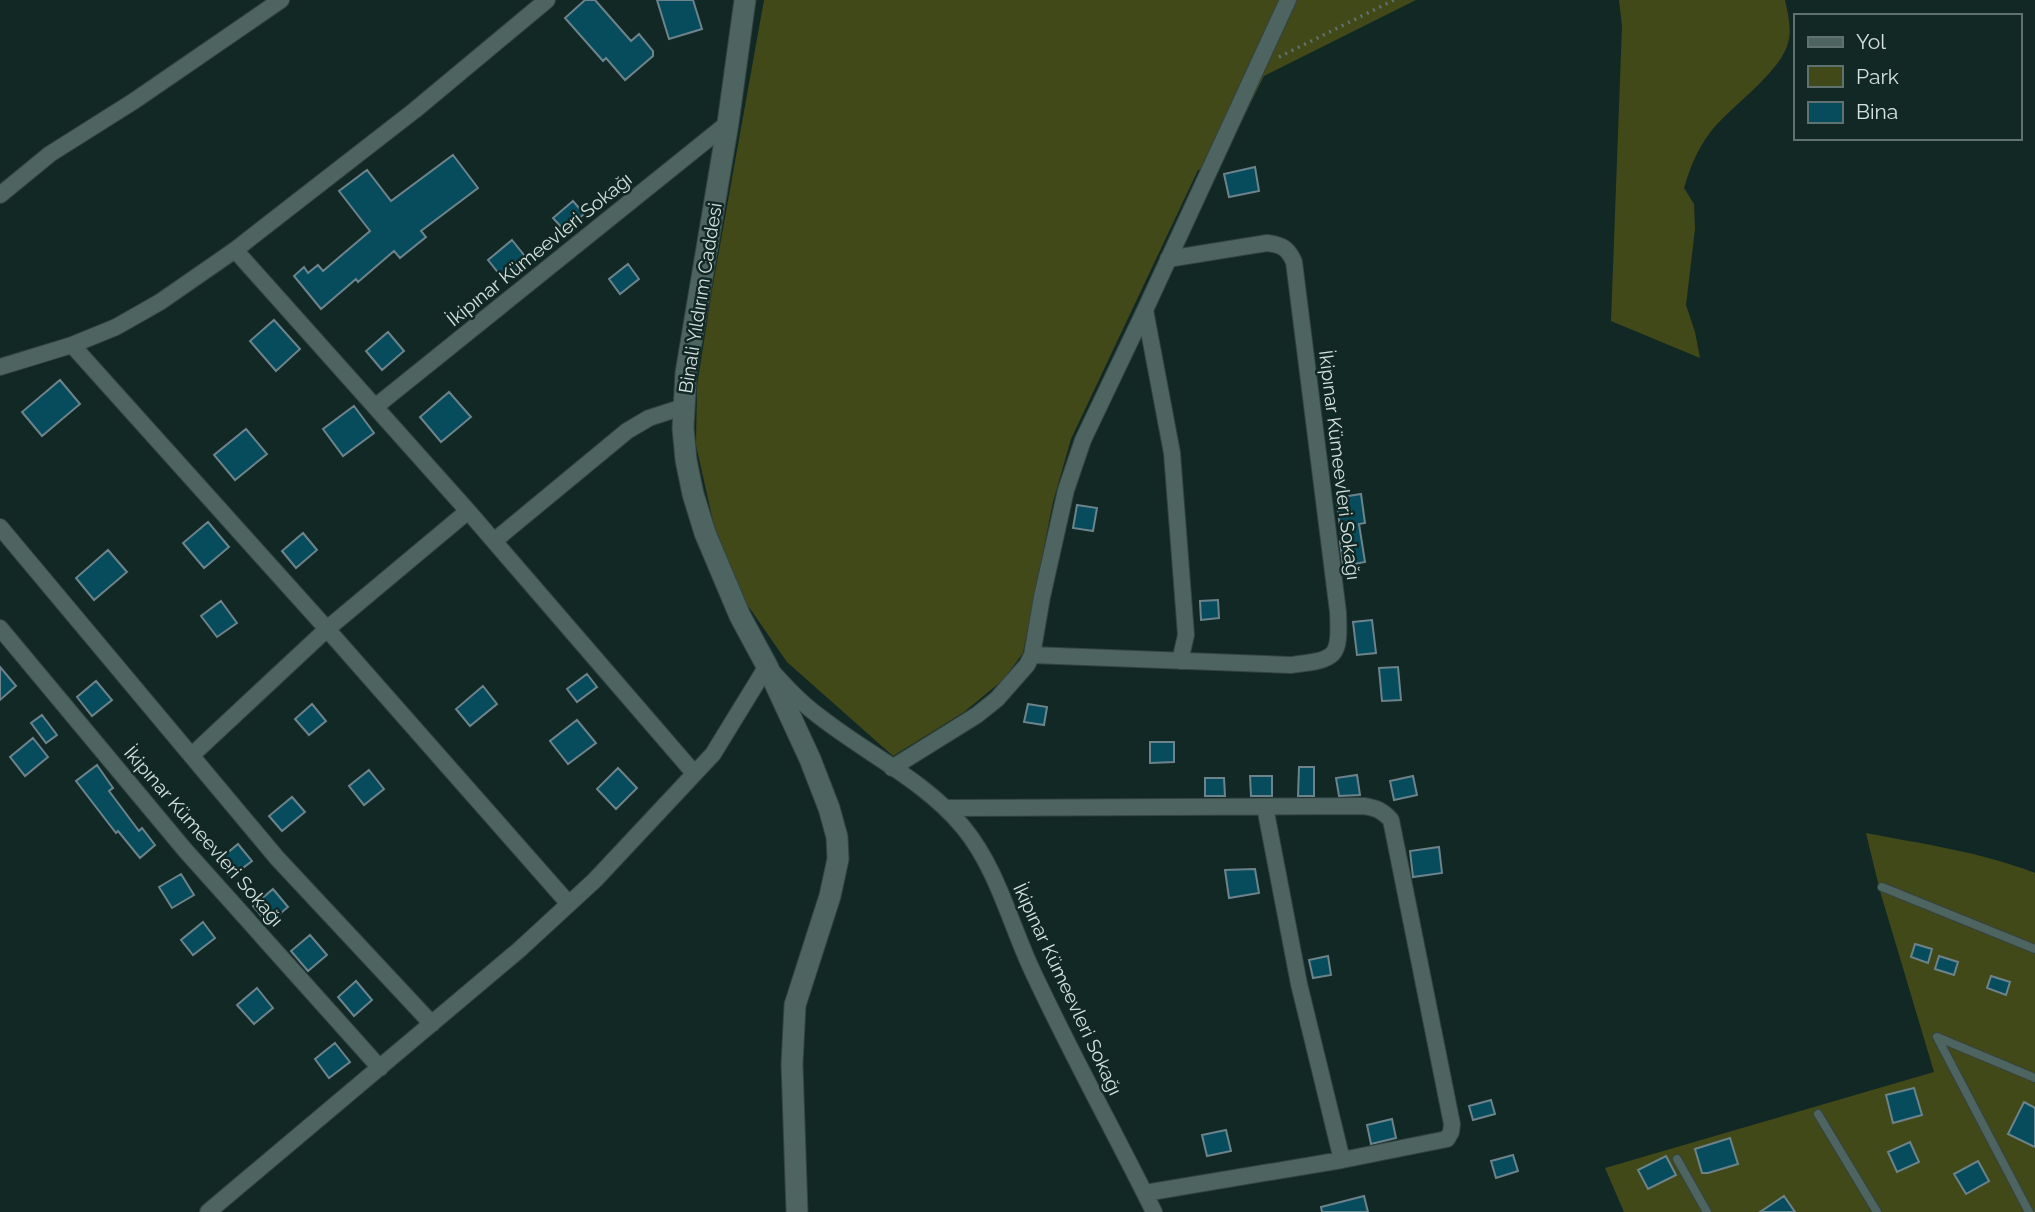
<svg xmlns="http://www.w3.org/2000/svg" width="2035" height="1212" viewBox="0 0 2035 1212" font-family="Raleway,sans-serif">
	<style>
		.green { fill: #424919 }
		.building { fill: #064c5d; stroke: #6d838b; stroke-width: 2 }
		.lines { fill: none; stroke-linecap: round; stroke-linejoin: round }
		.lane-casing { stroke: #334340; stroke-width: 10 }
		.street-casing { stroke: #334340; stroke-width: 18 }
		.secondary-casing { stroke: #334340; stroke-width: 23 }
		.path { stroke: #5f726f; stroke-width: 3.5; stroke-dasharray: 2 5; stroke-linecap: butt }
		.lane { stroke: #4d6461; stroke-width: 8 }
		.street { stroke: #4d6461; stroke-width: 16 }
		.secondary { stroke: #4d6461; stroke-width: 21 }
		.labels { text-anchor: middle; dominant-baseline: central; stroke-width: 5; stroke-linejoin: round; paint-order: stroke }
		.street-label { font-size: 19px; fill: #d4e1df; stroke: #122825 }
	</style>
	<rect width="100%" height="100%" fill="#122825"/>
	<path class="green" d="M764,0h652l-152,76 -45,91 -21,3 -127,269 -18,63 -30,151 -20,27 -39,32 -71,44 -106,-94 -43,-62 -29,-70 -19,-85 1,-59 15,-96z
		M1619,0h166c3,14 7,29 3,43 -9,32 -59,64 -79,91 -12,16 -19,34 -25,54l10,16 1,25 -9,76 9,27 5,26 -89,-37 11,-295z
		M1866,833c57,11 115,19 169,40v339h-411l-19,-44 329,-96 -54,-181z"/>
	<path class="building" d="M585,0h10l36,41 8,-7 14,17v5l-28,24 -19,-22 -3,3 -38,-43z
		M657,0h36l9,29 -33,10z
		M453,155l25,33 -57,43 5,6 -26,21 -6,-7 -36,31 -2,-3 -35,30 -27,-33 10,-9 4,6 10,-8 5,6 47,-40 -31,-40 28,-21 24,31z
		M1255,167l4,24 -30,6 -5,-23z
		M573,201l11,13 -19,17 -12,-13z
		M512,240l16,20 -24,20 -16,-20z
		M628,264l11,15 -19,15 -11,-15z
		M274,320l26,29 -24,22 -26,-30z
		M388,332l16,19 -22,19 -16,-19z
		M60,380l20,24 -38,32 -20,-24z
		M449,392l22,25 -30,25 -21,-25z
		M354,406l20,27 -31,23 -20,-27z
		M246,429l21,25 -32,26 -21,-25z
		M1361,494l4,29 -6,1 6,38 -22,4 -3,-25h2l-6,-43z
		M1077,505l20,3 -4,23 -20,-3z
		M208,522l21,25 -25,21 -21,-25z
		M303,533l14,17 -21,18 -14,-17z
		M108,550l19,22 -33,28 -18,-22z
		M1218,600l1,18 -18,2 -1,-19z
		M221,601l16,22 -20,14 -16,-21z
		M1372,620l4,33 -19,2 -4,-33z
		M0,667l16,19 -16,14z
		M1398,667l3,33 -19,1 -3,-33z
		M587,674l10,13 -20,15 -10,-13z
		M96,681l16,19 -20,16 -15,-19z
		M483,686l14,18 -27,22 -14,-17z
		M312,704l14,17 -17,14 -14,-16z
		M1028,704l19,3 -3,18 -20,-3z
		M42,715l15,20 -11,8 -15,-20z
		M577,720l19,23 -28,21 -18,-23z
		M33,738l15,19 -23,19 -15,-19z
		M1150,742h24v20l-24,1z
		M97,765l16,23 -4,3 30,40 3,-3 13,17 -15,13 -22,-27 -2,2 -40,-52z
		M1299,767h15v29h-16z
		M618,768l19,20 -21,21 -19,-20z
		M369,770l15,19 -20,16 -15,-19z
		M1357,775l3,20 -21,1 -3,-18z
		M1250,776h22v20h-21z
		M1413,776l4,19 -23,5 -4,-19z
		M1205,778h19l1,18h-20z
		M292,797l13,15 -23,19 -13,-15z
		M238,844l14,17 -21,16 -13,-16z
		M1439,847l3,26 -29,4 -3,-26z
		M1255,869l4,24 -30,5 -4,-28z
		M181,874l13,21 -22,13 -13,-21z
		M273,889l15,18 -20,17 -15,-18z
		M203,922l12,16 -22,17 -12,-15z
		M310,935l17,20 -19,16 -17,-20z
		M1915,944l17,5 -4,14 -17,-6z
		M1328,956l3,19 -18,3 -4,-18z
		M1939,956l19,6 -4,13 -19,-6z
		M1991,976l19,6 -4,13 -19,-7z
		M356,981l16,19 -18,16 -16,-19z
		M257,988l16,20 -19,16 -17,-19z
		M335,1043l15,19 -21,16 -14,-19z
		M1914,1088l8,27 -29,8 -7,-28z
		M1491,1100l4,14 -22,6 -4,-14z
		M2024,1102l11,6v39l-27,-13z
		M1392,1119l4,19 -25,6 -4,-19z
		M1226,1130l5,21 -24,5 -5,-21z
		M1730,1138l8,26 -30,9h-6l-7,-24z
		M1910,1142l9,20 -22,10 -9,-20z
		M1513,1155l5,16 -22,7 -5,-17z
		M1666,1156l10,19 -28,14 -10,-19z
		M1978,1161l11,20 -23,13 -12,-20z
		M1364,1196l4,16h-46l-1,-5z
		M1784,1196l11,16h-35z"/>
	<g class="lines">
		<defs>
			<path id="lane" d="M1882,887l153,62
				M1818,1114l59,98
				M1677,1159l30,53
				M2029,1212l-92,-175 98,41"/>
			<path id="street" d="M0,195l50,-41 84,-53 147,-101
				M235,250l233,261 226,262
				M1145,310l27,143 14,182 -6,26
				M72,345l255,284 242,275
				M0,367l72,-22 44,-18 44,-25 75,-52 180,-140 132,-110
				M375,407l353,-284
				M0,527l277,331 155,166
				M494,541l133,-110 22,-13 34,-11
				M0,628l185,222 195,218
				M1032,655l259,10c46,-6 49,-6 47,-53l-44,-350c-6,-14 -12,-17 -27,-19l-99,16
				M192,755l135,-126 141,-118
				M892,768l85,-53 20,-16 30,-34 5,-10 10,-58 24,-107 17,-50 62,-130 143,-310
				M1265,807l34,177 43,176
				M946,808l418,-2c13,2 19,5 27,14l61,304 -1,8 -4,7 -105,21 -197,33
				M208,1212l311,-262 76,-70 118,-126 54,-88c12,13 24,27 37,38 50,44 117,72 159,123 34,41 47,96 69,143 38,82 82,161 122,242"/>
			<path id="secondary" d="M745,0l-17,123 -42,250 -3,55 3,32 7,34 12,39 35,83 27,50 43,93 19,49 8,29 1,22 -8,37 -35,109 -3,59 5,148"/>
		</defs>
		<use href="#lane" class="lane-casing"/>
		<use href="#street" class="street-casing"/>
		<use href="#secondary" class="secondary-casing"/>
		<path class="path" d="M1279,57l115,-57"/>
		<use href="#lane" class="lane"/>
		<use href="#street" class="street"/>
		<use href="#secondary" class="secondary"/>
	</g>
	<g class="labels">
		<g class="street-label">
			<text transform="translate(539 249) rotate(-39)">İkipınar Kümeevleri Sokağı</text>
			<text transform="translate(700 298) rotate(-81)">Binali Yıldırım Caddesi</text>
			<text transform="translate(1340 465) rotate(83)">İkipınar Kümeevleri Sokağı</text>
			<text transform="translate(204 836) rotate(49)">İkipınar Kümeevleri Sokağı</text>
			<text transform="translate(1068 989) rotate(65)">İkipınar Kümeevleri Sokağı</text>
		</g>
	</g>
	<rect x="1794" y="14" width="228" height="126" fill="#122825" stroke="#60726f" stroke-width="2"/>
	<rect x="1808" y="37" width="35" height="10" fill="#4d6461" stroke="#60726f" stroke-width="2"/>
	<text x="1856" y="49" font-size="21" fill="#d4e1df">Yol</text>
	<rect x="1808" y="66" width="35" height="21" fill="#424919" stroke="#60726f" stroke-width="2"/>
	<text x="1856" y="84" font-size="21" fill="#d4e1df">Park</text>
	<rect x="1808" y="102" width="35" height="21" fill="#064c5d" stroke="#60726f" stroke-width="2"/>
	<text x="1856" y="119" font-size="21" fill="#d4e1df">Bina</text>
</svg>
